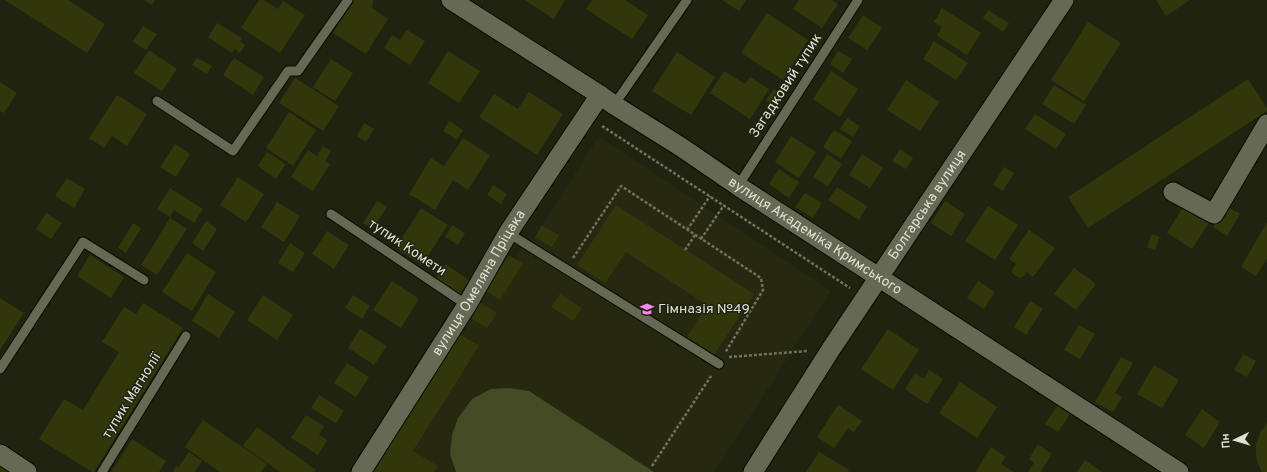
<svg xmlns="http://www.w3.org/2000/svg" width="1267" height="472" viewBox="0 0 1267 472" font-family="Overpass,sans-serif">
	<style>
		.built { fill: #26290f }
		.green { fill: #454b25 }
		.building { fill: #32370b }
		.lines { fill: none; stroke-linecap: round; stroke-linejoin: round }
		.lane-casing { stroke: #0a0c00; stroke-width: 11 }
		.street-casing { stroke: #0a0c00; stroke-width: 21 }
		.path { stroke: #6f7161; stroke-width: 2.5; stroke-dasharray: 3 2; stroke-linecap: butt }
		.lane { stroke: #666a54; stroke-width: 9 }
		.street { stroke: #666a54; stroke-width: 19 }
		.labels { text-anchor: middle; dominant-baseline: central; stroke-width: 3; stroke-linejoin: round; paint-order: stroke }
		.street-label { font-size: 14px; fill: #dee0d4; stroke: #202310 }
		.poi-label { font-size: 14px; fill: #dee0d4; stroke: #202310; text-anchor: start }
	</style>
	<rect width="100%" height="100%" fill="#202310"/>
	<path class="built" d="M599,136l232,155 -117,181h-60l-125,-81 -19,-3 -60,65 6,19h-85l138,-217 6,4 7,-11 4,3z"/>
	<path class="green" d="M510,388l19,3 125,81h-198l-6,-18 2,-19 6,-17 14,-19 19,-10z"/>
	<path class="building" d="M5,0h63l37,24 -18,29z
		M144,0h11l-3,5z
		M259,0h4l15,9 5,-8 22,14 -25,38 -39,-25z
		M354,0h19l-1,8 16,11 -22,35 -33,-21z
		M525,0h40l-11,19z
		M592,0h33l23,15 -16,24 -46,-30z
		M722,0h24l-7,11z
		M799,0h33l6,4 -16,24 -29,-19z
		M1156,0h34l-24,16z
		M942,8l39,25 -14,22 -30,-19 5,-9 -8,-5z
		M988,10l21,13 -6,9 -20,-14z
		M767,13l41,27 -25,40 -42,-27z
		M863,15l19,13 -15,22 -19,-12z
		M1088,22l33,21 -37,58 -33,-21z
		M217,23l25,15 -2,3 5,4 -5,8 -5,-4 -3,4 -24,-16z
		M143,26l14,8 -11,16 -13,-8z
		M407,30l18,11 -15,24 -26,-17 8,-13 8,5z
		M934,41l34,22 -12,17 -33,-21z
		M149,50l28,19 -15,22 -28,-18z
		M448,51l32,20 -21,32 -31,-20z
		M838,51l14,8 -9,14 -13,-9z
		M677,52l38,25 -24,38 -39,-24z
		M197,58l15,8 -5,8 -15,-9z
		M234,58l30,19 -11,18 -30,-20z
		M331,59l22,14 -18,28 -22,-14z
		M724,71l21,13 5,-7 19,12 -19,30 -40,-26z
		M831,71l27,18 -18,28 -27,-18z
		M295,78l44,28 -16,25 -44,-28z
		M1248,79l19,29v3l-179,117 -20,-31z
		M906,80l33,22 -19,29 -33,-21z
		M0,82l17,11 -13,20 -4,-2z
		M1054,85l32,20 -12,19 -32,-20z
		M774,89l11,7 -8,12 -11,-8z
		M529,92l34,22 -26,41 -58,-38 15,-23 24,15z
		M117,95l30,19 -20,32 -15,-10 -8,12 -15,-10z
		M289,112l27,18 -23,36 -27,-18z
		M1035,114l31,20 -10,15 -31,-20z
		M847,118l13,8 -7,11 -13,-8z
		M449,121l14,9 -6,10 -14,-9z
		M364,123l10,6 -8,13 -9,-6z
		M834,130l18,11 -11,18 -18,-12z
		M791,136l25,16 -17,26 -24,-16z
		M463,138l27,17 -22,35 -15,-10 -18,30 -26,-16 22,-36 13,8z
		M175,144l15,10 -14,23 -16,-10z
		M323,146l8,5 -6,10 5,3 -17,27 -22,-14 17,-27 9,6z
		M900,149l13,9 -7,11 -14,-8z
		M267,152l19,12 -10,15 -18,-13z
		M827,154l15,10 -14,22 -15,-9z
		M862,154l21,14 -13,20 -21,-13z
		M1004,167l10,6 -11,18 -10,-6z
		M779,169l20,13 -10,16 -20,-14z
		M238,177l26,17 -18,28 -26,-17z
		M67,178l18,11 -11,19 -19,-12z
		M493,185l14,9 -6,10 -14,-9z
		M837,187l30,19 -8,14 -31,-20z
		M170,188l33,21 -9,14 -20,-13 -4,7 -13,-8z
		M805,193l17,10 -9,15 -18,-11z
		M377,201l10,6 -14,22 -10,-6z
		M945,201l20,13 -14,22 -20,-13z
		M277,202l23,14 -16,26 -23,-15z
		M616,205l138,89 -40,61 -27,-18 20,-32 -81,-53 -21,31 -28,-18z
		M988,206l30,19 -23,35 -30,-19z
		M1226,206l14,8 -13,22 -14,-9z
		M1183,207l26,16 -17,26 -25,-16z
		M421,208l27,17 -26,40 -26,-17z
		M46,213l16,10 -11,16 -15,-10z
		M170,218l17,11 -30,46 -16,-10z
		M206,221l11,8 -14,22 -11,-8z
		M1267,222v36l-11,18 -15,-9z
		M133,223l8,5 -15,25 -8,-5z
		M452,225l13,8 -7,12 -13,-8z
		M542,225l17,10 -7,12 -17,-10z
		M1029,230l26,18 -22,29 -6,-5 -3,4 -4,2 -5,-2 -3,-4 1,-4 3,-4 -7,-5z
		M327,231l22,14 -15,24 -22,-15z
		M1152,234l8,3 -5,13 -8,-3z
		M290,243l15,10 -12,19 -15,-9z
		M187,253l29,19 -24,39 -30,-19z
		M90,255l34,22 -13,21 -34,-22z
		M509,255l14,9 -23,36 -14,-9z
		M445,264l24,16 -9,14 -24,-16z
		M1074,268l22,16 -20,26 -22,-16z
		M392,281l27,18 -18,29 -28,-18z
		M978,281l17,11 -11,17 -17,-11z
		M208,294l27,18 -16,26 -27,-17z
		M560,294l22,14 -9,13 -22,-14z
		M263,295l30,20 -16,25 -30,-20z
		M353,295l17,11 -8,13 -17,-11z
		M0,298l24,15 -24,37z
		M1030,301l13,8 -17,26 -12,-8z
		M479,302l18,11 -10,15 -18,-11z
		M143,303l40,25 -89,144h-2l-53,-33 25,-40 19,11 36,-58 -17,-10 22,-35 12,7z
		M1079,325l16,9 -15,25 -16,-9z
		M360,329l27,17 -13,19 -26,-17z
		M888,329l31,21 -26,40 -32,-21z
		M459,334l20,12 -66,105 25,15 -4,6h-63z
		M1243,354l13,7 -9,16 -13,-7z
		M1121,357l12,6 -18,30 7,4 -9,15 -18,-10z
		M347,363l22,14 -13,20 -22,-14z
		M1154,365l25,15 -17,28 -25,-14z
		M929,370l14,9 -16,25 -22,-15 10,-16 9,6z
		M960,382l37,25 -20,31 -38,-25z
		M319,395l25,16 -8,12 -25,-15z
		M838,405l24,16 -8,11 -6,-4 -14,20 -17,-11z
		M1057,406l13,8 -12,18 -13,-8z
		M1202,409l18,13 -16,26 -19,-13z
		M306,415l18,11 -5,9 8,5 -9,15 -27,-17z
		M203,420l64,44 -6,8h-41l-35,-25z
		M1267,423v49h-5l-4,-8 -2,-9v-11l5,-13z
		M257,427l59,43 -1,2h-35l-37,-26z
		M132,439l34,22 -7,11h-48z
		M1038,444l14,10 -11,17 2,1h-15l6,-9 -5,-4z
		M991,447l15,10 -5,7 13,8h-36l-2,-1z
		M189,452l13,9 -7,11h-22l3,-6 2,2z
		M819,452l30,18 -1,2h-42z
		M1085,460l17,12h-25z
		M0,466l9,6h-9z"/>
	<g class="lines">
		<defs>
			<path id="lane" d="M157,101l76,50 55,-80h10l50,-71
				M614,105l73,-105
				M738,186l120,-186
				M331,214l136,91
				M508,233l211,131
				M0,369l83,-127 61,38
				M102,472l84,-136"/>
			<g id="street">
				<path id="s1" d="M451,0l149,95 14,10 67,42 57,39 441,286"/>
				<path d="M1173,192l41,22 53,-90"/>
				<path d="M0,454l27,18"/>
				<path id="s2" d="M361,472l106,-167 41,-72 92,-138"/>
				<path id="s3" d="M753,472l78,-123 233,-349"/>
			</g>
		</defs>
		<use href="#lane" class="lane-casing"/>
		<use href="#street" class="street-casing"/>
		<path class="path" d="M602,126l248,162
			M687,230l23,-34
			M701,239l23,-34
			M685,250l10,-15
			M573,258l48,-72 140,92 2,12 -38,63
			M729,357l79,-6
			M652,466l59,-90"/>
		<use href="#lane" class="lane"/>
		<use href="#street" class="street"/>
	</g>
	<defs>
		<symbol id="school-bare" viewBox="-9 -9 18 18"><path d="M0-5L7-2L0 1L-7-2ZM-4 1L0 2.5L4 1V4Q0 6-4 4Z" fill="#f788eb" stroke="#202310" stroke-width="2.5" paint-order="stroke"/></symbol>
	</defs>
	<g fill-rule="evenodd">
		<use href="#school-bare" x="637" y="299" width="20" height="20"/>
	</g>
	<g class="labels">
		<g class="street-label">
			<text transform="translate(786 86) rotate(-57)">Загадковий тупик</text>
			<text stroke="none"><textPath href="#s3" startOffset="319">Болгарська вулиця</textPath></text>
			<text stroke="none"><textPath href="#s1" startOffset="434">вулиця Академіка Кримського</textPath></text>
			<text transform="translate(407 248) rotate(34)">тупик Комети</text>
			<text stroke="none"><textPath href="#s2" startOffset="223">вулиця Омеляна Пріцака</textPath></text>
			<text transform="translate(132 396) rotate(-58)">тупик Магнолії</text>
		</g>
		<g class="poi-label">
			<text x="658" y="309">Гімназія №49</text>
		</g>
	</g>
	<g transform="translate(1235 440) rotate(265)" stroke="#202310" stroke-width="3" paint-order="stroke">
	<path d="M0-3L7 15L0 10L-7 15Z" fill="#dee0d4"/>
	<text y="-6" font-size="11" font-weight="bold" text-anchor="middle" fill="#dee0d4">Пн</text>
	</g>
</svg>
